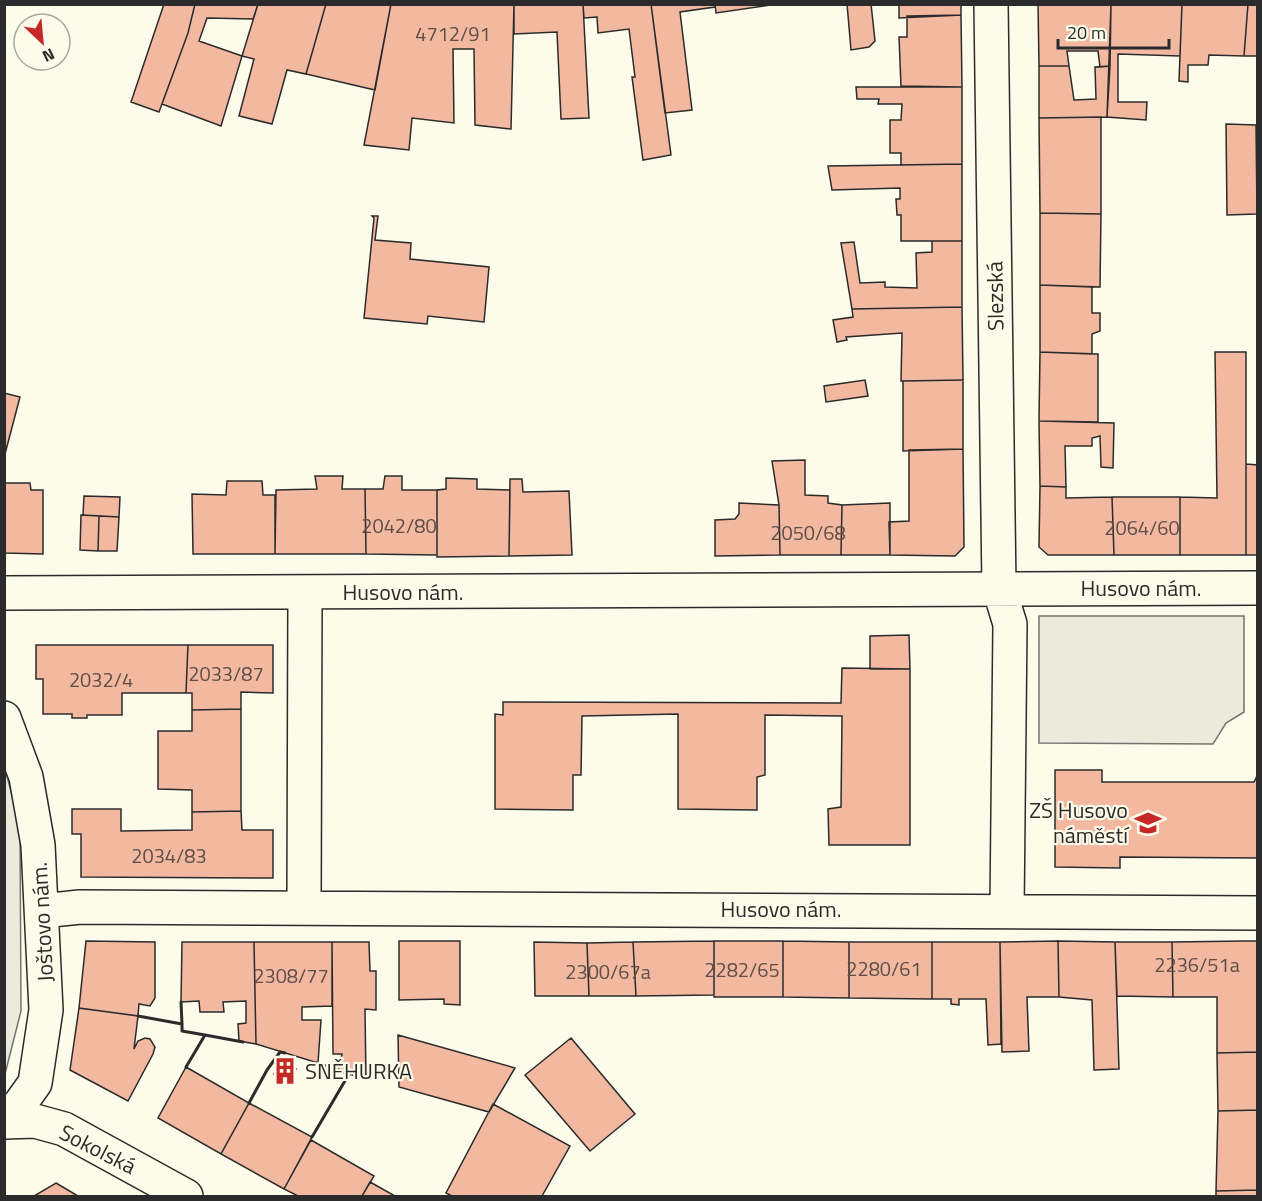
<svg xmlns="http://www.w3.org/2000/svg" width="1262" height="1201" viewBox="0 0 1262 1201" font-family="'Titillium Web',sans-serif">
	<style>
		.green { fill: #ecebdb; stroke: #74746e; stroke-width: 1.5 }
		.building { fill: #f2b8a0; stroke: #2b2b2b; stroke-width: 1.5 }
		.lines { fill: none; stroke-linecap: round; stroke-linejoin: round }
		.minor-casing { stroke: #2b2b2b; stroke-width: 36 }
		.minor { stroke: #fdfbea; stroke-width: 33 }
		.wall { stroke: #2b2b2b; stroke-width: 3 }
		.labels { text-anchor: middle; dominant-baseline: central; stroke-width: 4.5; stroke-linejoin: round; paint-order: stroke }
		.number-label { font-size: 20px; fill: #5d4e48 }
		.street-label { font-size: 22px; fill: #2b2b2b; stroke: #fdfbea }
		.poi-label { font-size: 22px; fill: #2b2b2b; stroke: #fdfbea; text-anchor: end }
	</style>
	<rect width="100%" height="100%" fill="#fdfbea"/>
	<path class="green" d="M1039,616h205v96l-18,11 -13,21 -174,-1z
		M4,765l16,60 1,186 -16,63z"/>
	<path class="building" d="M164,4h31l-7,29 -29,79 -28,-10z
		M195,4h63l-5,15 -46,-1 -8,23 43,15 -21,70 -59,-22 26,-71z
		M258,4h68l-20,70 -19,-4 -15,54 -33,-8 15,-57 -12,-3z
		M326,4h65l-16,86 -69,-16z
		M391,4h123l-3,125 -36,-4 -1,-76h-21l1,74 -42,-5 -3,32 -45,-5z
		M514,4h69l6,114 -28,1 -4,-87 -43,2z
		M583,4h68l20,151 -28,5 -11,-83h3l-6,-48 -31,4 -1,-16 -13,1z
		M651,4h64v3l-35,5 12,98 -27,3z
		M715,4h63l-62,9z
		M847,4h24l4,37 -6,6 -18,3z
		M899,4h62v11l-62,3z
		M1038,4h73l-1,62 -10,1 -2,-16h-31l2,15h-30z
		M1111,4h71l-2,52 -62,-2v48h29l-1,18 -39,-3z
		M1182,4h66l-4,52 -35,-1 -1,10h-20v17l-9,-1z
		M1248,4h10v52h-14z
		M961,15l1,72 -61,-1 -2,-49h8v-21z
		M1039,66h30l5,34 22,-1 -1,-32 15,-1 -3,51 -68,1z
		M856,87h106v77l-61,1v-12h-11v-33h11l1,-16h-24l1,-5h-22z
		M1101,117v97l-61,-1 -1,-95z
		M1226,124l30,1 1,89 -30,1z
		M962,164v77h-61v-26h-4l-1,-16h4v-11l-68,2 -4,-24z
		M1040,213l61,1 -1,73 -60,-2z
		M372,216h6l-3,24 36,3 -1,16 79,8 -5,55 -56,-6 -1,8 -63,-6 10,-100z
		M932,241h30v66l-110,2 -11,-66 13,-1 6,41 25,-1v5l32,1 -1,-35 16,-1z
		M1040,285l52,2v26h8v18l-8,3v20l-52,-2z
		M962,307l1,73 -62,1 1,-48 -56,4 1,3 -10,2 -4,-22 20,-3 -1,-8z
		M1040,352l58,2v68l-59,-1z
		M1215,352h31v203h-66v-58l37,1z
		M865,380l3,16 -42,6 -2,-16z
		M963,380v69l-60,2v-70z
		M4,393l16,4 -15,57 -1,-1z
		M1039,421l75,2 -1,45 -12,-1 -1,-31 -8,2v8h-27l1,41 -26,-1z
		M963,449l1,98 -9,9 -65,-1 -1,-33 20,-1v-71z
		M805,460v35l23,1v7l14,2 -1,50h-61l-1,-50 -7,-44z
		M1246,464l12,1v90h-12z
		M315,476h28l-1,13h23l1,65h-91l1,-64 41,-1z
		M385,476h17v14h35v65l-71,-1 -1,-65h18z
		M446,478l31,1v10l33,1 -1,66 -72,1v-67l9,-1z
		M510,479h12l1,13 46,-1 3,64 -63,1z
		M227,481h35l1,14h12v59h-82l-1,-60 34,1z
		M4,483h26l1,7h12v64l-39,-1z
		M1040,486l26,1v11l46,-1 2,58h-66l-9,-8z
		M84,496l36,1 -1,20 -36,-2z
		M1112,497h68v58h-66z
		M739,503l40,2 1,50 -65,1v-36l20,-1 4,-5z
		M890,503v52h-49l1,-50z
		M81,515l18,1 -1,35 -18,-1z
		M99,516l20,1 -2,34h-19z
		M909,635l1,34h-40v-33z
		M36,645h152l-2,48h-64v22h-35v3h-15v-4h-29v-35h-7z
		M188,645h85v48l-32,-1v17l-49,1v-17h-6z
		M842,668l68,1v176h-81l-1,-36 13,-2 1,-91 -77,-1v60l-8,2v33l-79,-1v-95l-96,2 -1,59h-8v35l-78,-1v-95l8,1v-13l338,1z
		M241,709v102l-49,1v-22l-34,-1v-58h34v-21z
		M1055,770h47v12h152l4,-8v84l-138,-1v11l-65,-1z
		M72,809h49v22l71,-1v-18l49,-1 1,19h31v48l-192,-1v-43h-9z
		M86,941l69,1v56l-5,8 -11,-2 -1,12 -59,-8z
		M399,941h61v64l-16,-1v-5l-45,1z
		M714,941h69v56h-69z
		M714,941v54l-78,1 -3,-54z
		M783,941l66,1v56l-66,-1z
		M1058,941l57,1 4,127 -25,1 -2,-70 -33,-3z
		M1058,941l1,56h-32l2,54 -27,1 -2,-110z
		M1245,941h13v111l-41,1v-56h-44l-1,-55z
		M182,942h72l2,102 -17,-3 -1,-17 8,-1v-22l-23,1 1,10h-24l-1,-11 -18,1z
		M254,942h78v64l-30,1v13h19l-3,43 -62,-19z
		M332,942h37l1,29h6v39l-11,-1 1,70 -28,-8 4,-17h-9z
		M534,942l53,1 2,53h-54z
		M633,942l3,54h-47l-2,-53z
		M849,942h83v57l-83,-1z
		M932,942h68l1,102 -13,1 -2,-46h-27v6l-8,-1v-5h-19z
		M1115,942h57l1,55 -56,-1z
		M79,1008l59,8 -4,33 4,-8 7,-3 5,1 5,8 -2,7 -25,47 -58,-31z
		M398,1035l117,33 -26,44 -90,-25z
		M571,1038l64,76 -45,37 -65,-76z
		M1258,1052v58l-40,1 -1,-58z
		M282,1061l14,8 -8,14 -14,-9z
		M186,1067l63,36 -28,51 -63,-36z
		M249,1103l63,34 -28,52 -63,-35z
		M493,1104l77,42 -28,50h-90l-6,-3z
		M1258,1110v80l-42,1 2,-80z
		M311,1140l63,36 -12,20h-64l-14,-7z
		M370,1182l25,14h-33z
		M56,1183l22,13h-44z
		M1258,1190v6h-42v-5z"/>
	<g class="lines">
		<defs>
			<path id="minor" d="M991,4l8,584 11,36 -3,286
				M4,593l1254,-5
				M4,718l22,59 12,68 8,165 -11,73 -15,21 -16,15
				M304,907l1,-315
				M42,911l38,-4 1178,6
				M4,1122l31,-1 29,8 122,67"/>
		</defs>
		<use href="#minor" class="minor-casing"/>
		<use href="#minor" class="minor"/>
		<path class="wall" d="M181,1002l1,22
			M138,1016l44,8v7l23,4
			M186,1067l19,-32 38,7
			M249,1103l18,-33 13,-18 5,1
			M312,1137l37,-63 -33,-11"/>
	</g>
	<defs>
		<symbol id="school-bare" viewBox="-9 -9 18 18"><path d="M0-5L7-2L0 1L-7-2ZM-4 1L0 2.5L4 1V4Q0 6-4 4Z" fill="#c62828" stroke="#fdfbea" stroke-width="2.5" paint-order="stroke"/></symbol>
		<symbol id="building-bare" viewBox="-9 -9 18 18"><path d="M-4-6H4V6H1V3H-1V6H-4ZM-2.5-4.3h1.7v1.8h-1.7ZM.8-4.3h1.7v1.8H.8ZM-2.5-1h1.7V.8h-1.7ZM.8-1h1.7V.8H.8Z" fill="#c62828" stroke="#fdfbea" stroke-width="2.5" paint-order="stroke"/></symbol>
	</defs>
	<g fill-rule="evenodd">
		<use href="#school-bare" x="1129" y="804" width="38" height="38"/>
		<use href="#building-bare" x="266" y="1052" width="38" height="38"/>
	</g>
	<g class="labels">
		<g class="number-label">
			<text x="453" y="33">4712/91</text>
			<text x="399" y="525">2042/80</text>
			<text x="1142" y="527">2064/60</text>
			<text x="808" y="532">2050/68</text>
			<text x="226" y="673">2033/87</text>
			<text x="101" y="679">2032/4</text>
			<text x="169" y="855">2034/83</text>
			<text x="1197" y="964">2236/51a</text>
			<text x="884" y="968">2280/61</text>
			<text x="742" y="969">2282/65</text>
			<text x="608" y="971">2300/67a</text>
			<text x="291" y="975">2308/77</text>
		</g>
		<g class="street-label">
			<text transform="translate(995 296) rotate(-91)">Slezská</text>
			<text x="1141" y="588">Husovo nám.</text>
			<text x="403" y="592">Husovo nám.</text>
			<text x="781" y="909">Husovo nám.</text>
			<text transform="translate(42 922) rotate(-93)">Joštovo nám.</text>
			<text transform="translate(98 1149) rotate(27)">Sokolská</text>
		</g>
		<g class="poi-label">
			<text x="1128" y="810">ZŠ Husovo<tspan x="1128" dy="25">náměstí</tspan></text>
			<text x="305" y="1071" text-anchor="start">SNĚHURKA</text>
		</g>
	</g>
	<rect width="1262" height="1201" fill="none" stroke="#2b2b2b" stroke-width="12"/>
	<g transform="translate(42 42) rotate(154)"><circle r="28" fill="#fdfbea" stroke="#a9a89e" stroke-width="1.5"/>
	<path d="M0-4.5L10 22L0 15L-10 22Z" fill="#c62828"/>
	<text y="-9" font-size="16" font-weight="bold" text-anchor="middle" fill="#2b2b2b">N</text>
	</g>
	<path d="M1058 39v9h111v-9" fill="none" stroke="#2b2b2b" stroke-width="3"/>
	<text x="1067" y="39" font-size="18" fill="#2b2b2b" stroke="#fdfbea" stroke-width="4.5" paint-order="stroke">20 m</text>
</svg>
